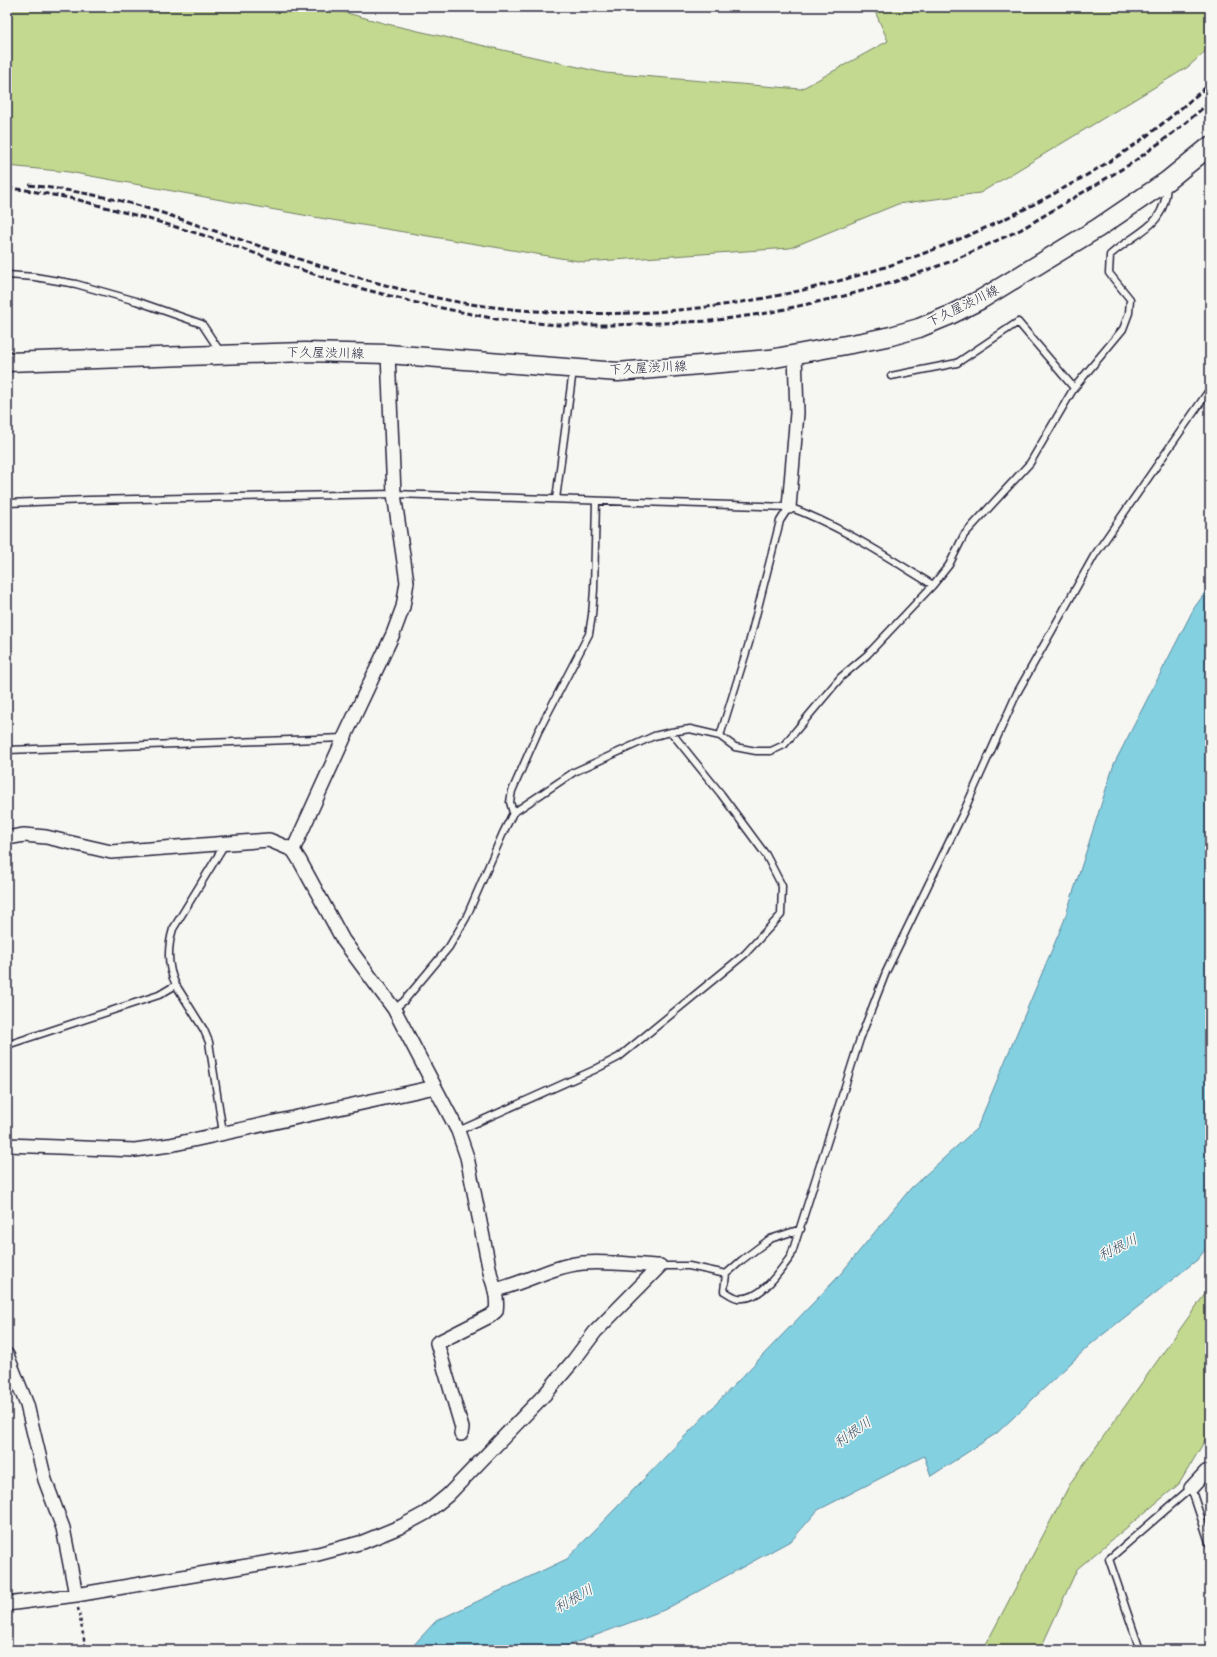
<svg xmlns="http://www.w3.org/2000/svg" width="1217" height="1657" viewBox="0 0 1217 1657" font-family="'Architects Daughter','Klee One',sans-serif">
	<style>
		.green { fill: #c2d98f; stroke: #727e65 }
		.water { fill: #83d0e1; stroke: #5c8a9f }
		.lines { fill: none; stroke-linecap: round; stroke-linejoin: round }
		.lane-casing { stroke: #22223b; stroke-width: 9 }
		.street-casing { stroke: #22223b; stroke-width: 16 }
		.secondary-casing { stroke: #22223b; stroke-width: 21 }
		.path { stroke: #22223b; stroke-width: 2.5; stroke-dasharray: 3 3; stroke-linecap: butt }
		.lane { stroke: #f6f6f2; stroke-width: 6 }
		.street { stroke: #f6f6f2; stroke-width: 13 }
		.secondary { stroke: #f6f6f2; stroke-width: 18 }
		.rail { stroke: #22223b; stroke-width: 3; stroke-dasharray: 6 3; stroke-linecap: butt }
		.labels { text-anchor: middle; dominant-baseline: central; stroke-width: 3; stroke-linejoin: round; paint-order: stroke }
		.street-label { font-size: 13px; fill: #22223b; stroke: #f6f6f2 }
		.water-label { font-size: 14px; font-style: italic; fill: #3f566d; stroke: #f6f6f2 }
	</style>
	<rect width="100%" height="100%" fill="#f6f6f2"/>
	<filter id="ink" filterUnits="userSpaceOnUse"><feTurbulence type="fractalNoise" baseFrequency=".025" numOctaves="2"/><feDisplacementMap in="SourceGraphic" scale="8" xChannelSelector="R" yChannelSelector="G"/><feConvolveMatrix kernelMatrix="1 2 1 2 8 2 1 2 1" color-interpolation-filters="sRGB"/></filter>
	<g filter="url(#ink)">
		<path class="green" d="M7,7h318l62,17 218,49 196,16 87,-48 -15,-34h337v40l-22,20 -208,126 -82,11 -108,44 -206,14 -270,-45 -245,-45 -62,-6z
			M1210,1287v145l-31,52 -102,85 -37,81h-57l88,-168z"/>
		<path class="water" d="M1210,586v658l-13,16 -106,84 -94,89 -66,43 -7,-20 -106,54 -26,30 -128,70 -108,40h-147l27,-29 131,-62 271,-282 73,-89 66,-60 87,-207 50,-157 80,-156z"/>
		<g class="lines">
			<defs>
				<path id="lane" d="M7,275l28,2 41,7 60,17 66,23 19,29
					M891,376l66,-13 61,-41 56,66
					M556,499l17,-129
					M7,503l81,-3 306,-6 395,13c52,19 98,50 144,78
					M720,736l29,-93 31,-122 9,-14
					M7,750l337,-12
					M513,813l-3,-11 2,-11 26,-59 51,-98 3,-19 2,-25 2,-89
					M176,985l28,45 5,12 14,91
					M394,1009l10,-8 45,-54 17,-29 37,-85 10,-20 27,-18 34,-23 80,-36 17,-4 19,-3 30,7 15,11 21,4h15l13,-6 57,-68 26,-22 66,-70 16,-20 15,-30 66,-72 44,-75 49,-59 6,-16 1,-14 -21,-26 1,-18c27,-25 55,-26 57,-70
					M7,1045l152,-50 17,-10c-9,-18 -9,-36 -3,-56l52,-85
					M458,1131l136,-61 25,-13 126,-103 36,-39 1,-29 -16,-31 -45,-61 -50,-62
					M660,1266h29l37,8 16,-14 28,-21 31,-10
					M726,1274l-2,17c4,2 9,6 14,7 22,4 42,-27 53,-42l69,-217 26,-67 78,-161 53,-118 77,-137 116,-167
					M1140,1650l-31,-91 82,-71 19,57"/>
				<path id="street" d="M789,507l8,-94 -2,-59
					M7,838l17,-3 22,2 65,15 158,-12 24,10 7,11 43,79 51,69 64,122 9,26 24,120c4,11 7,22 5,34l-6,5 -53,27 25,85 -1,6
					M293,850l51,-112 49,-104 10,-27 4,-25 -13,-88 -6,-140
					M7,1145l128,5 35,-5 265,-58
					M495,1290c30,-7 57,-24 88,-27 25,-2 52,2 77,3
					M7,1355l20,50 18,75 18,48 13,67
					M1191,1488l15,-16 4,2
					M7,1604l69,-9 242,-41 45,-12 39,-16 24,-13 22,-18 99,-103 27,-32 21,-28 65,-66"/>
				<path id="secondary" d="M7,362l298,-10 83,2 230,18 152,-13 92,-17 29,-6 28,-8 29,-12 32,-16 118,-72 69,-47 43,-35"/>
			</defs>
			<use href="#lane" class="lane-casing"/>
			<use href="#street" class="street-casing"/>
			<use href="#secondary" class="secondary-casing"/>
			<path class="path" d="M78,1608l8,42"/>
			<use href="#lane" class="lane"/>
			<use href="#street" class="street"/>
			<use href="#secondary" class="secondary"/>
			<path class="rail" d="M29,185c39,5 79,11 117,23 22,6 44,15 66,22 68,23 135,46 204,63 39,10 79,15 119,18 208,16 411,-45 586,-157 31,-20 60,-46 89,-70
				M7,188l19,2 49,9 67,18 64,19 130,46 81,21 79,16 61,6h56l98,-4 56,-8 77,-17 50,-14 58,-21 68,-31 112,-67 45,-33 33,-28"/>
		</g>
	</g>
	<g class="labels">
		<g class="street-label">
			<text transform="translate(963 306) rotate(-26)">下久屋渋川線</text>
			<text transform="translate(325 353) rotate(1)">下久屋渋川線</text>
			<text transform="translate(648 368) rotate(-3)">下久屋渋川線</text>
		</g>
		<g class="water-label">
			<text transform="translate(1118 1248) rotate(-26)">利根川</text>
			<text transform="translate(853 1433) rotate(-35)">利根川</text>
			<text transform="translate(574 1599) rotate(-29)">利根川</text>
		</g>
	</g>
	<rect width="1217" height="1657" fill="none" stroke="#f6f6f2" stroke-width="24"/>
	<rect x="12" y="12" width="1193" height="1633" fill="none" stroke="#22223b" stroke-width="1.5" filter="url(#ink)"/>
</svg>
